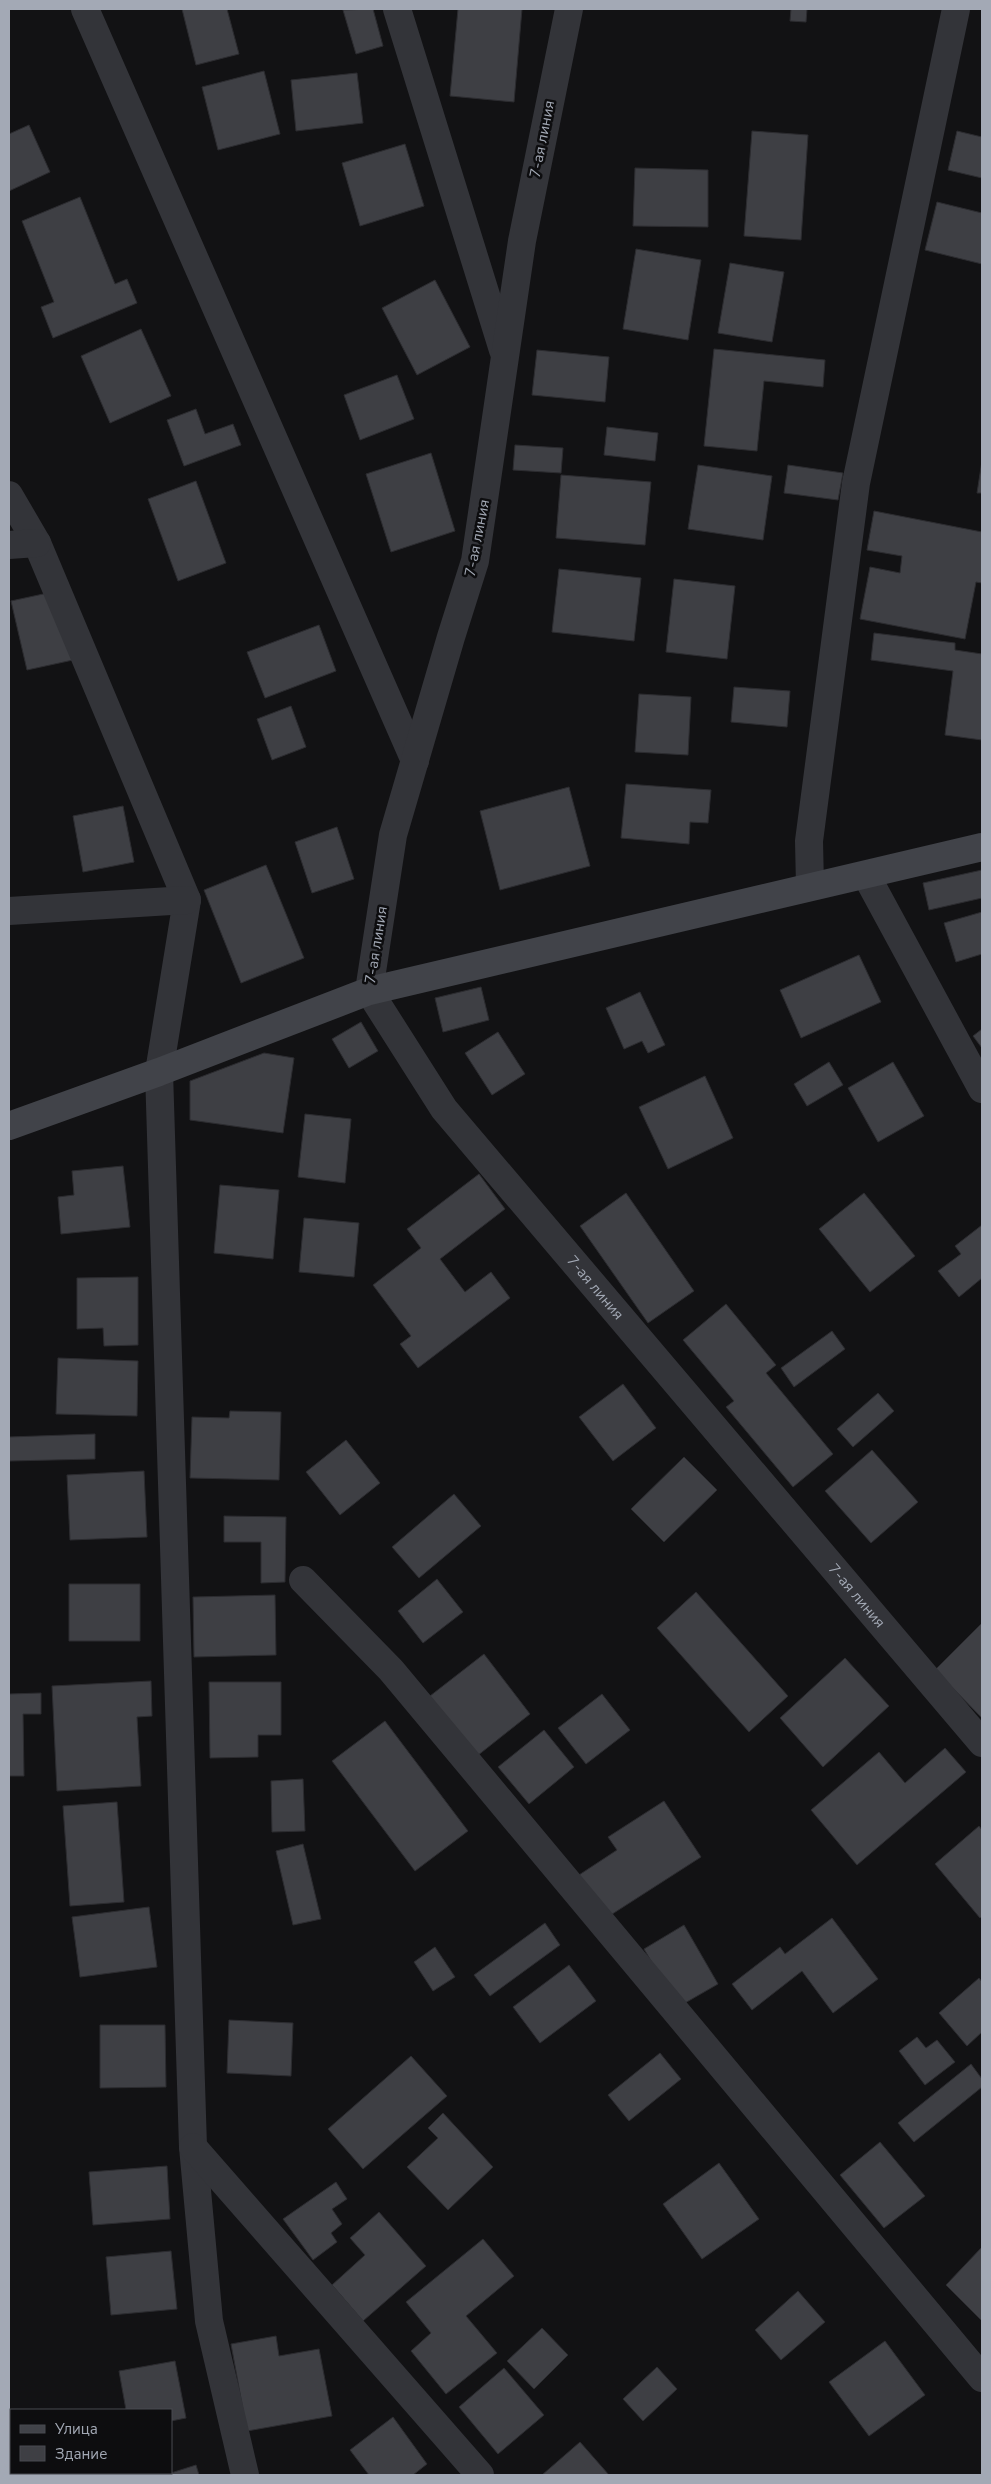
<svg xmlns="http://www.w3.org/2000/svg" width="991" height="2484" viewBox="0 0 991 2484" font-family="'Nunito Sans',sans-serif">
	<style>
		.building { fill: #3e3f44; stroke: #2c2c30 }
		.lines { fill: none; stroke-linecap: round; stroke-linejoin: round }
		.street { stroke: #333439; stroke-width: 28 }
		.secondary { stroke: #414349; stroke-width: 28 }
		.labels { text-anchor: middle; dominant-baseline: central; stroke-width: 5; stroke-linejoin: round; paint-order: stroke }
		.street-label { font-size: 15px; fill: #a3a9b5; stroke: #0d0d0f }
	</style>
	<rect width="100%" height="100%" fill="#121214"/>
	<path class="building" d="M182,9h45l12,45 -43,11z
		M373,9l10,37 -27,8 -13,-44z
		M458,9h64l-8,93 -64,-6z
		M791,9h16l-1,13 -16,-1z
		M264,71l16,63 -62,16 -16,-63z
		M357,73l6,50 -67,8 -5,-51z
		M29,125l21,47 -41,19v-57z
		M752,131l56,4 -7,105 -57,-4z
		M957,131l25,6v41l-34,-8z
		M405,144l19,62 -64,20 -18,-63z
		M635,168l73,2v57l-75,-1z
		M80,197l35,87 12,-5 10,24 -84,35 -12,-31 13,-5 -32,-81z
		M937,202l45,11v51l-57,-14z
		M636,249l65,11 -13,80 -65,-11z
		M730,263l54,9 -12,70 -54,-9z
		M435,280l35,67 -53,28 -35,-67z
		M141,329l30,67 -61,27 -29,-67z
		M714,349l111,11 -2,27 -59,-6 -7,70 -53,-5z
		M537,350l72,7 -4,45 -73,-7z
		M397,375l17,44 -54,21 -16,-45z
		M196,409l9,25 28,-10 8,21 -57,21 -17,-46z
		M607,427l51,6 -3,28 -51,-6z
		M515,445l48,3 -2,25 -48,-3z
		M431,453l24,78 -64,21 -25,-78z
		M982,461v32h-5z
		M698,465l74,11 -9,64 -75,-11z
		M788,465l55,8 -5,27 -54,-7z
		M561,475l90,7 -6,63 -89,-7z
		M196,481l30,82 -48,18 -30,-82z
		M874,511l108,21v51l-6,-1 -11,57 -105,-20 10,-52 30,6 2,-17 -35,-6z
		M559,569l82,9 -7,63 -82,-9z
		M674,579l61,7 -8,73 -61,-7z
		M57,591l16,69 -46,10 -16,-69z
		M319,625l17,46 -71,27 -18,-46z
		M874,633l81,10v7l27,4v86l-37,-5 8,-64 -82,-11z
		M734,687l56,4 -3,36 -56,-5z
		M639,694l52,3 -3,58 -53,-3z
		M291,706l15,41 -34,13 -15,-41z
		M626,784l85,6 -3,33 -18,-1 -1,22 -68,-6z
		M569,787l21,79 -90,24 -20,-79z
		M123,806l11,56 -51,10 -10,-56z
		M337,827l17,52 -42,14 -17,-51z
		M266,865l38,93 -63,25 -37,-93z
		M982,870v28l-53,12 -6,-27z
		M982,912v42l-26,8 -12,-39z
		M859,955l22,47 -80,36 -21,-48z
		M481,987l8,33 -46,12 -8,-34z
		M640,992l25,53 -17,8 -6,-12 -18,8 -18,-41z
		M361,1022l17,29 -29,17 -17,-29z
		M982,1029v19l-9,-12z
		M498,1032l27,42 -33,21 -27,-42z
		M264,1053l30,5 -11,75 -93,-13v-39z
		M829,1062l14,23 -36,21 -13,-22z
		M893,1062l31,54 -46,26 -30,-54z
		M705,1076l28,62 -65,31 -29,-62z
		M305,1114l46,5 -6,64 -47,-6z
		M123,1166l7,61 -69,7 -3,-37 16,-2 -2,-24z
		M479,1174l26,35 -65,50 25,33 26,-20 19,26 -92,70 -18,-24 11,-8 -38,-51 48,-37 -14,-19z
		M220,1185l59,5 -6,69 -59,-6z
		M626,1193l68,98 -46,32 -68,-97z
		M864,1193l51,63 -45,36 -51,-63z
		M304,1218l55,5 -5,54 -55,-5z
		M982,1225v53l-23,19 -21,-26 23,-17 -6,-8z
		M138,1277v68l-34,1 -1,-18 -26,1v-51z
		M726,1304l50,61 -10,8 67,81 -40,33 -67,-80 8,-6 -51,-61z
		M832,1331l13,18 -51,38 -13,-19z
		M58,1358l80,3 -1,55 -81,-2z
		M623,1384l33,44 -43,33 -34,-44z
		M878,1393l16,18 -41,36 -16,-18z
		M230,1411l51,1 -2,68 -89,-2 2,-61 37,1z
		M95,1434v25l-86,2v-24z
		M346,1440l34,43 -40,32 -34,-43z
		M872,1450l46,52 -47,41 -46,-52z
		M684,1457l33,33 -53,52 -33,-33z
		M144,1471l3,66 -77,3 -3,-65z
		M454,1494l27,32 -62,52 -27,-31z
		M224,1516l62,1 -1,65 -24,1v-41h-37z
		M437,1579l26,33 -40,31 -25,-32z
		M69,1584h71v57h-71z
		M696,1592l92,104 -39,36 -92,-104z
		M275,1595l1,60 -82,2 -1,-60z
		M982,1623v95l-47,-48z
		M484,1654l46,60 -53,42 -47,-60z
		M845,1658l44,48 -66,61 -43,-49z
		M151,1681l1,35 -15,1 4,69 -84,5 -5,-105z
		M209,1682h72v53h-23v22l-48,1z
		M41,1693v21h-18l1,62h-15v-82z
		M602,1694l28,36 -44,34 -28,-36z
		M385,1721l83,110 -53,40 -83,-110z
		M544,1730l30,37 -45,37 -31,-37z
		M945,1748l21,24 -109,93 -46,-55 68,-58 26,31z
		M303,1779l2,52 -33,1 -1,-51z
		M664,1801l37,56 -95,61 -27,-43 38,-25 -9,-13z
		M117,1802l7,100 -54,4 -7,-100z
		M979,1826l3,4v86l-2,2 -45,-54z
		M303,1844l18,75 -28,6 -17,-74z
		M149,1907l8,60 -77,10 -8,-60z
		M832,1918l46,61 -45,34 -31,-42 -50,39 -20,-26 48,-37 5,7z
		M545,1923l15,22 -70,51 -16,-21z
		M684,1925l34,59 -40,23 -34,-58z
		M435,1947l20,30 -22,14 -19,-29z
		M569,1965l27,36 -56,42 -27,-36z
		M979,1978l3,4v50l-15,14 -28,-33z
		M229,2020l64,3 -2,53 -64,-3z
		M100,2025h65l1,62 -66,1z
		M917,2037l9,11 11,-8 18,22 -30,23 -26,-34z
		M660,2053l21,26 -52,42 -21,-26z
		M411,2056l36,40 -84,73 -35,-40z
		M971,2064l11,15v8l-68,55 -16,-19z
		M443,2113l50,54 -45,43 -41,-43 31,-29 -10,-10z
		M880,2142l45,54 -41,32 -44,-53z
		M719,2163l40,56 -57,40 -39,-55z
		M167,2166l3,53 -77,6 -4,-53z
		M336,2182l11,17 -15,10 10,15 -11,9 6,9 -24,18 -30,-41z
		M379,2212l47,54 -63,55 -31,-36 33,-30 -15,-17z
		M483,2239l31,37 -48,40 31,37 -51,41 -35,-43 20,-18 -25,-31z
		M982,2247v74l-36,-36z
		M171,2251l6,58 -66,6 -5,-58z
		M798,2291l27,31 -44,38 -26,-30z
		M542,2328l26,27 -34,34 -27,-28z
		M276,2336l3,20 40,-7 13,67 -85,15 -16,-87z
		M885,2341l40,54 -56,41 -40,-54z
		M175,2361l11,57 -15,3v-11h-45l-7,-39z
		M657,2367l20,22 -34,32 -20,-22z
		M504,2368l40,47 -46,39 -39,-47z
		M393,2417l34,47 -14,11h-44l-19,-25z
		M580,2442l29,33h-67z
		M196,2465l3,10h-39l11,-2z"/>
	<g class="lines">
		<g class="street">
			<path d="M85,9l330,752"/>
			<path d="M397,9l106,341"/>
			<path id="s1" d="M569,9l-47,232 -47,320 -24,76 -58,198 -24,156 75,118 538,634"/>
			<path d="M9,495l28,48 150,357 -28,172 34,1075 16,174 36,154"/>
			<path d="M9,545l28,-2"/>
			<path d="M866,875l116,214"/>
			<path d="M810,886l-1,-45 47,-358 100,-474"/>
			<path d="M9,911l178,-11"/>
			<path d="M303,1580l88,90 591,708"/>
			<path d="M193,2147l287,328"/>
		</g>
		<path class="secondary" d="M9,1126l150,-54 210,-81 613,-144"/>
	</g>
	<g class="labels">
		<g class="street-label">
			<text transform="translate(542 139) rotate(-79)">7-ая линия</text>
			<text transform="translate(477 538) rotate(-79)">7-ая линия</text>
			<text transform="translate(376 945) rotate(-81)">7-ая линия</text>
			<text stroke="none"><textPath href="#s1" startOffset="1378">7-ая линия</textPath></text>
			<text stroke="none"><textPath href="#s1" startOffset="1782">7-ая линия</textPath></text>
		</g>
	</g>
	<rect width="991" height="2484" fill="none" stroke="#a3a9b5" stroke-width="20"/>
	<rect x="10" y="2409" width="162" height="65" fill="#0d0d0f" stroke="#494b51"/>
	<rect x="20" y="2425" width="25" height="8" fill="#414349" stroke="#494b51"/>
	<text x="55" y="2434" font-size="15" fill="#a3a9b5">Улица</text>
	<rect x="20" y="2446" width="25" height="15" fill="#3e3f44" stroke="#494b51"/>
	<text x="55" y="2459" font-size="15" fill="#a3a9b5">Здание</text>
</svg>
